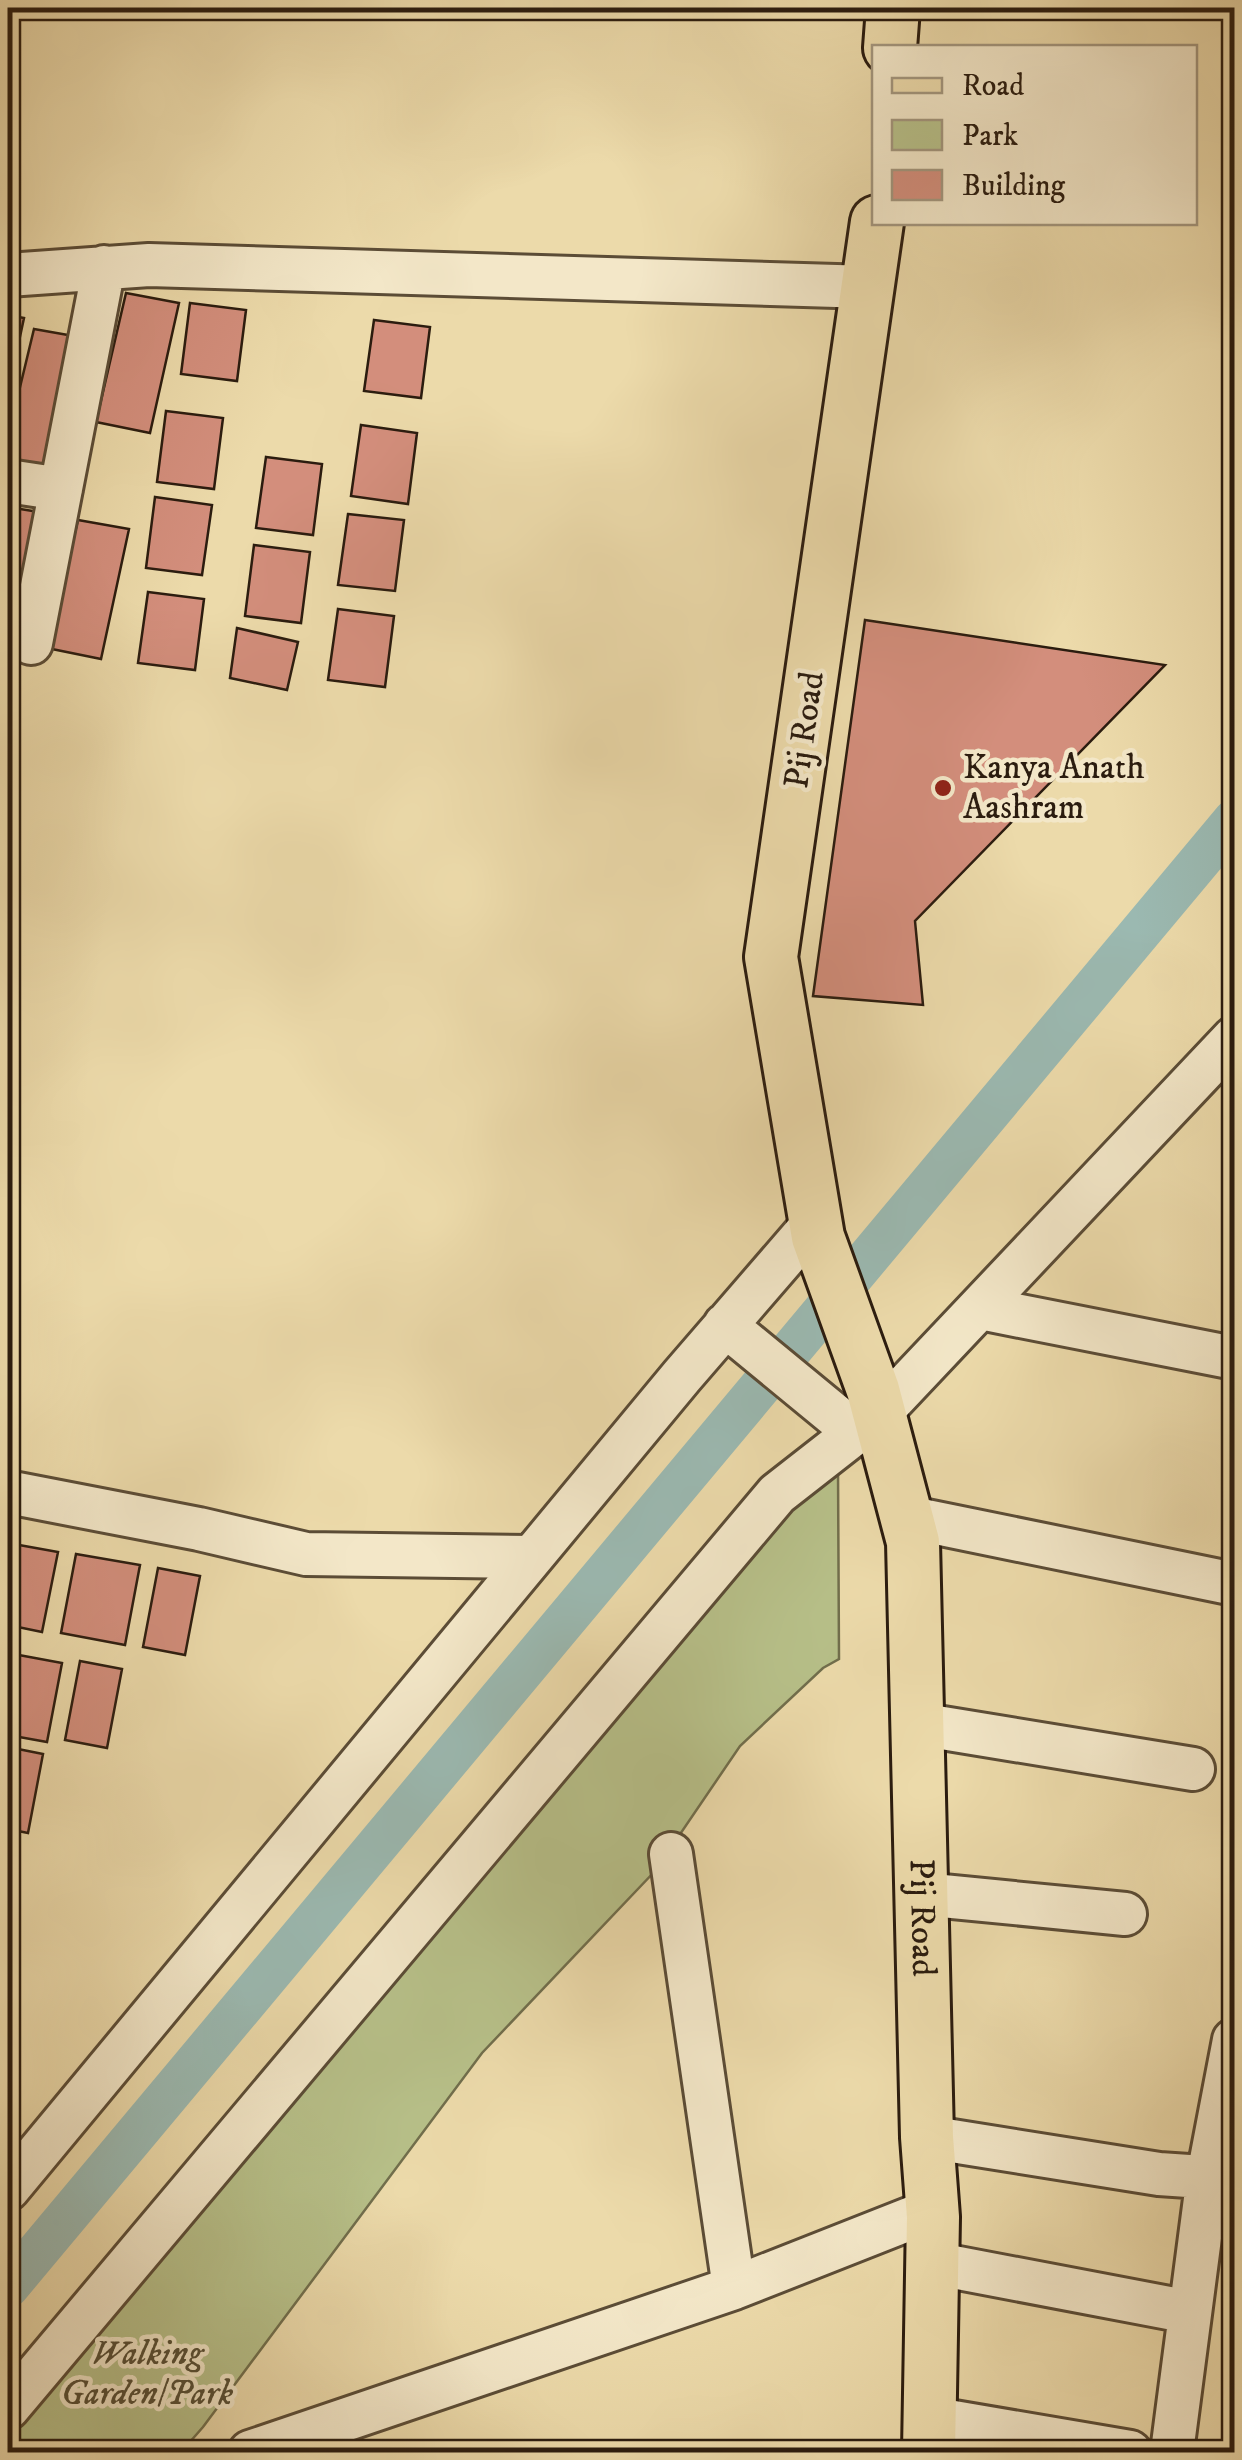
<svg xmlns="http://www.w3.org/2000/svg" width="1242" height="2460" viewBox="0 0 1242 2460" font-family="'IM FELL DW Pica',serif">
	<style>
		.green { fill: #b7c089; stroke: #716e4c; stroke-width: 2.5 }
		.lines { fill: none; stroke-linecap: round; stroke-linejoin: round }
		.canal { stroke: #9bb9b1; stroke-width: 42 }
		.building { fill: #d38e7c; stroke: #2b1c0f; stroke-width: 2.5 }
		.minor-casing { stroke: #5b4c36; stroke-width: 48 }
		.major-casing { stroke: #2b1c0f; stroke-width: 58 }
		.minor { stroke: #f3e7c8; stroke-width: 42 }
		.major { stroke: #ecdaaa; stroke-width: 52 }
		.poi-dot { fill: #8f2418; stroke: #f3e7c8; stroke-width: 4 }
		.labels { text-anchor: middle; dominant-baseline: central; stroke-width: 9; stroke-linejoin: round; paint-order: stroke }
		.street-label { font-size: 35px; fill: #2b1c0f; stroke: #f3e7c8 }
		.poi-label { font-size: 35px; fill: #2b1c0f; stroke: #f3e7c8; text-anchor: start }
		.park-label { font-size: 35px; font-style: italic; fill: #554d34; stroke: #f3e7c8 }
	</style>
	<rect width="100%" height="100%" fill="#ecdaaa"/>
	<filter id="stains"><feTurbulence type="fractalNoise" baseFrequency=".002" numOctaves="4"/><feColorMatrix values="0 0 0 0 .2 0 0 0 0 .09 0 0 0 0 .02 0 0 0 .5 -.17"/></filter>
	<radialGradient id="worn" r=".72"><stop offset=".6" stop-color="#630" stop-opacity="0"/><stop offset="1" stop-color="#630" stop-opacity=".3"/></radialGradient>
	<path class="green" d="M838,1467l1,192 -16,9 -83,78 -85,125 -173,182 -279,374 -22,25h-173v-30l117,-143 464,-528 198,-248z"/>
	<g class="lines">
		<path class="canal" d="M8,2287l1226,-1467"/>
	</g>
	<path class="building" d="M126,293l53,10 -29,130 -54,-11z
		M190,303l56,7 -9,71 -56,-7z
		M8,315l16,3 -16,75z
		M374,320l56,7 -9,71 -57,-7z
		M34,329l51,9 -29,130 -48,-10v-21z
		M166,411l57,7 -9,71 -57,-7z
		M361,425l56,8 -9,71 -57,-8z
		M266,457l56,7 -9,71 -57,-7z
		M155,497l57,8 -10,70 -56,-7z
		M8,507l43,7 -29,130 -14,-3z
		M348,514l56,6 -9,71 -57,-6z
		M78,520l51,9 -28,130 -54,-11z
		M254,545l56,7 -9,71 -56,-7z
		M148,592l56,7 -9,71 -57,-7z
		M338,609l56,7 -9,71 -57,-7z
		M865,620l300,45 -250,256 8,84 -110,-9z
		M237,628l61,14 -11,48 -57,-12z
		M8,1543l50,9 -16,80 -34,-7z
		M76,1554l64,11 -15,80 -64,-12z
		M158,1568l42,8 -15,79 -42,-8z
		M8,1653l54,10 -15,79 -39,-7z
		M80,1661l42,8 -15,79 -42,-8z
		M8,1747l35,7 -15,79 -20,-4z"/>
	<g class="lines">
		<defs>
			<path id="minor" d="M8,275l141,-10 721,22
				M8,481l53,8
				M31,643l73,-376
				M980,1308l254,50
				M725,1325l130,107
				M8,1492l191,37 107,25 225,3
				M907,1517l327,67
				M918,1724l275,45
				M671,1854l63,434
				M922,1894l203,20
				M927,2137l232,37 74,5
				M8,2189l674,-813 133,-154
				M932,2263l258,49
				M8,2408l769,-914 101,-79 356,-377
				M930,2418l200,34
				M250,2452l484,-164 198,-78
				M1172,2452l36,-276 26,-136"/>
			<g id="major">
				<path d="M890,48l3,-40"/>
				<path id="s1" d="M877,222l-106,735 47,280 55,153 40,152 14,595 6,80 -4,235"/>
			</g>
		</defs>
		<use href="#minor" class="minor-casing"/>
		<use href="#major" class="major-casing"/>
		<use href="#minor" class="minor"/>
		<use href="#major" class="major"/>
	</g>
	<circle class="poi-dot" cx="943" cy="788" r="10"/>
	<g class="labels">
		<g class="street-label">
			<text transform="translate(805 730) rotate(-82)">Pij Road</text>
			<text stroke="none"><textPath href="#s1" startOffset="1722">Pij Road</textPath></text>
		</g>
		<g class="poi-label">
			<text x="963" y="768">Kanya Anath<tspan x="963" dy="40">Aashram</tspan></text>
		</g>
		<g class="park-label">
			<text x="147" y="2354">Walking<tspan x="147" dy="40">Garden/Park</tspan></text>
		</g>
	</g>
	<rect width="1242" height="2460" fill="none" stroke="#ecdaaa" stroke-width="40"/>
	<rect x="10" y="10" width="1222" height="2440" fill="none" stroke="#2b1c0f" stroke-width="5"/>
	<rect x="20" y="20" width="1202" height="2420" fill="none" stroke="#2b1c0f" stroke-width="2.5"/>
	<rect x="872" y="45" width="325" height="180" fill="#f3e7c8" stroke="#a3967e" stroke-width="2.5"/>
	<rect x="892" y="78" width="50" height="15" fill="#ecdaaa" stroke="#a3967e" stroke-width="2.5"/>
	<text x="962" y="95" font-size="30" fill="#2b1c0f">Road</text>
	<rect x="892" y="120" width="50" height="30" fill="#b7c089" stroke="#a3967e" stroke-width="2.5"/>
	<text x="962" y="145" font-size="30" fill="#2b1c0f">Park</text>
	<rect x="892" y="170" width="50" height="30" fill="#d38e7c" stroke="#a3967e" stroke-width="2.5"/>
	<text x="962" y="195" font-size="30" fill="#2b1c0f">Building</text>
	<rect width="100%" height="100%" filter="url(#stains)"/>
	<rect width="100%" height="100%" fill="url(#worn)"/>
</svg>
